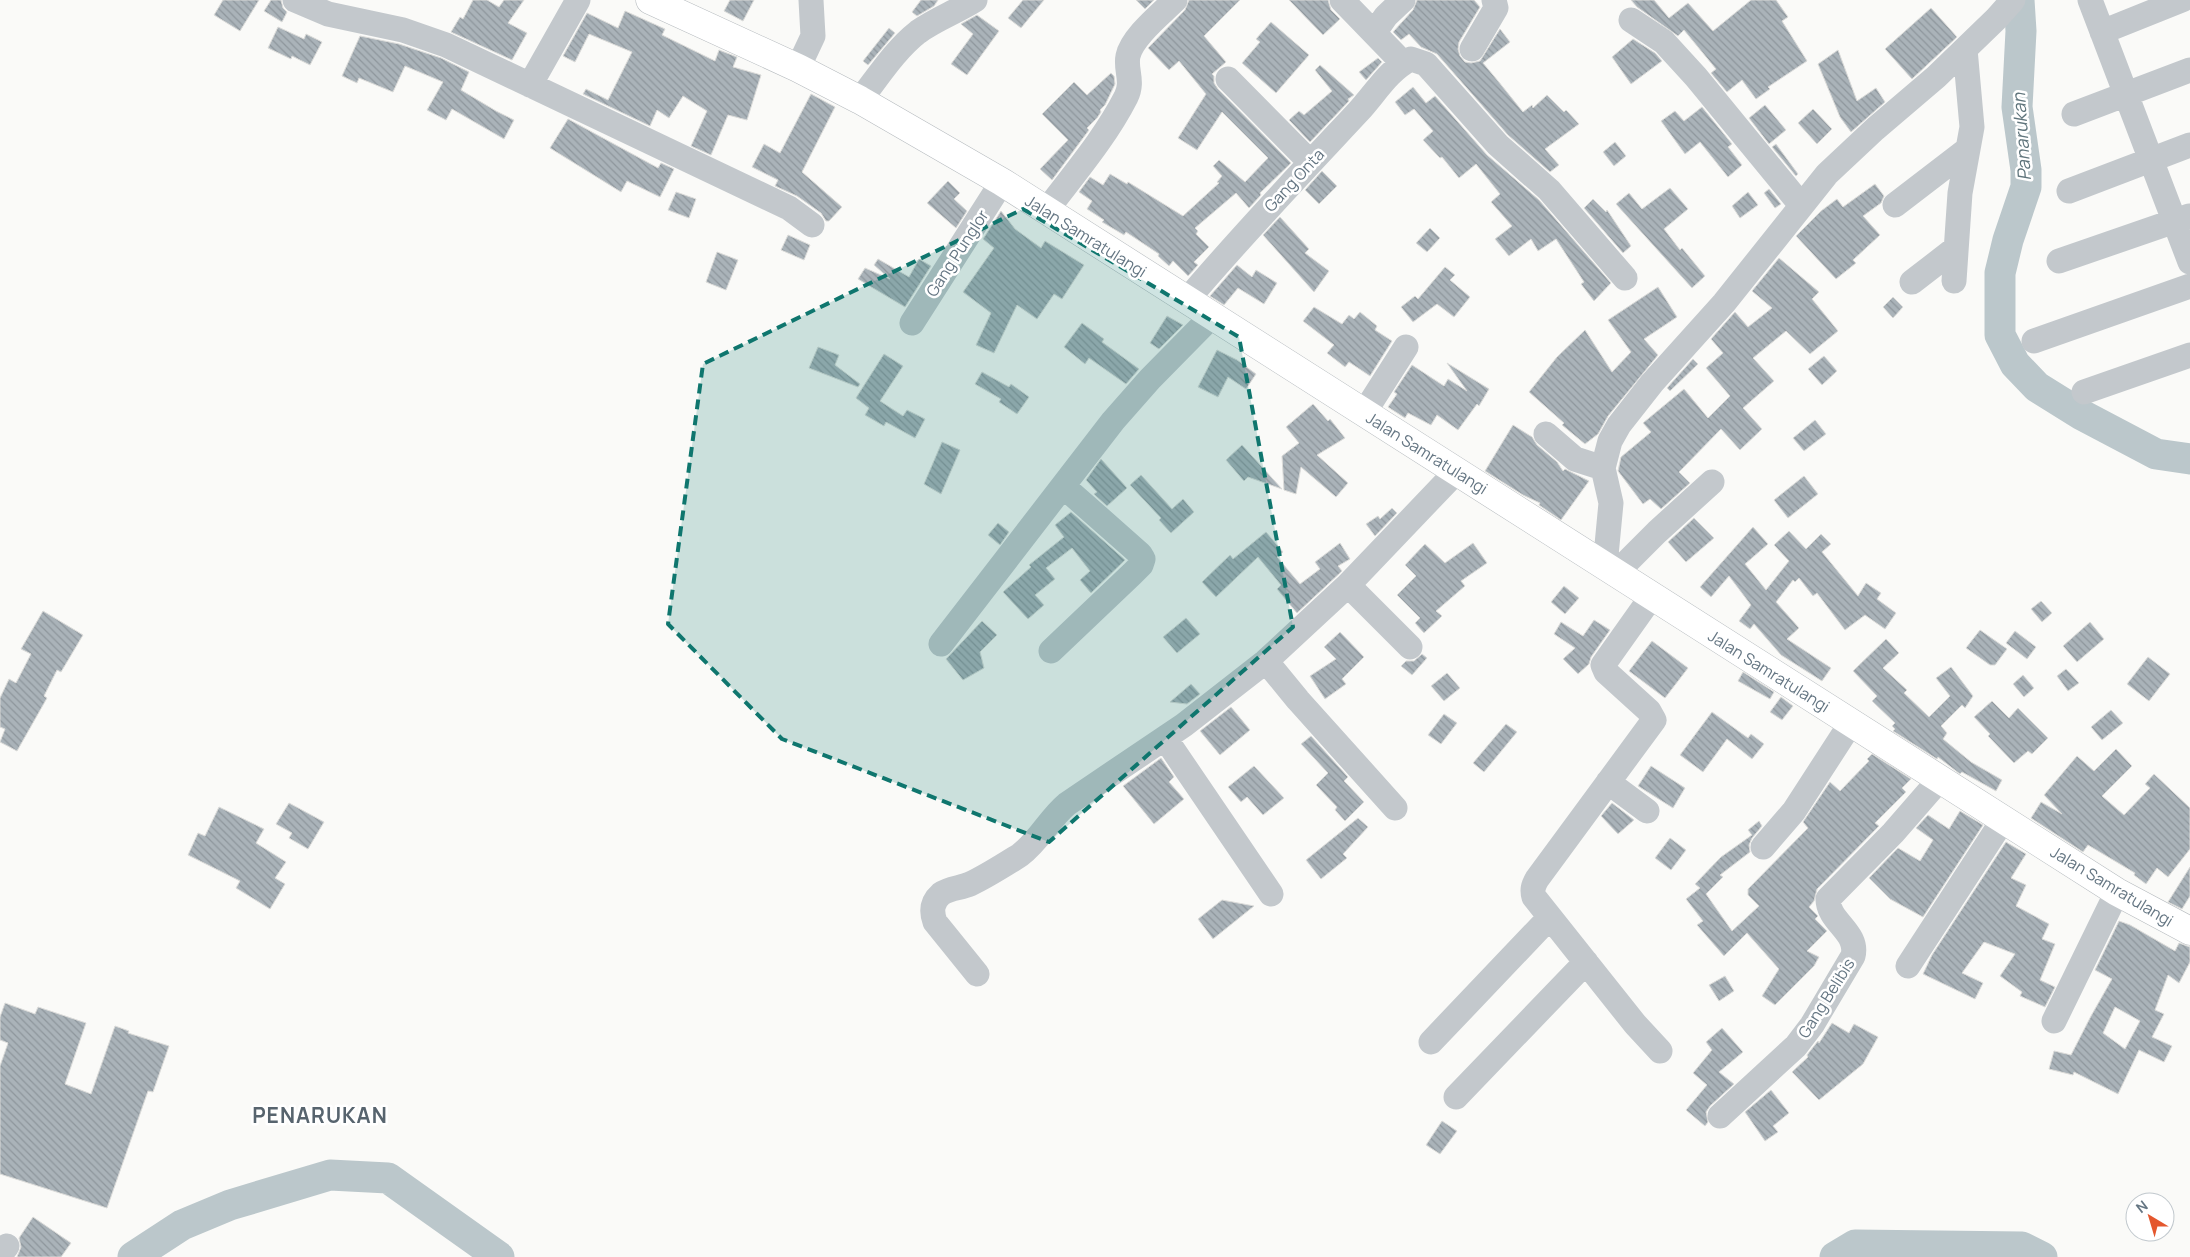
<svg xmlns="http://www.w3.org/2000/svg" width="2190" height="1257" viewBox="0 0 2190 1257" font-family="Manrope,sans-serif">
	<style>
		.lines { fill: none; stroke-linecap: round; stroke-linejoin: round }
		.river { stroke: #bbc7cb; stroke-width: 31 }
		.building { fill: url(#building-back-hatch); stroke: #dcdcda; fill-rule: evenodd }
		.major-casing { stroke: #b5babe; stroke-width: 29 }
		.minor { stroke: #c3c8cc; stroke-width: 25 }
		.major { stroke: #fff; stroke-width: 28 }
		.marked { fill: #0f766e; fill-opacity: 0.2; stroke: #0f766e; stroke-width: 4; stroke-dasharray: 10 6; stroke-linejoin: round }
		.labels { text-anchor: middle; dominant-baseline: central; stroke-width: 5; stroke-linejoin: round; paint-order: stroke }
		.street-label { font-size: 16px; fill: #657683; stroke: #fff }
		.water-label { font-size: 18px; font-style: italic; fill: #60757c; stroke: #fff }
		.district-label { font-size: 21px; font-weight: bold; letter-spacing: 1px; fill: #57646e; stroke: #fff }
	</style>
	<defs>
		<pattern id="building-back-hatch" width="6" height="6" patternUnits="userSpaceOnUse" patternTransform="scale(1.25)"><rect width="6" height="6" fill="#aab3b9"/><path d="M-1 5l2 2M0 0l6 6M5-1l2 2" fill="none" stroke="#8e969c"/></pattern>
	</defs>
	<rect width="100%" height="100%" fill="#fafaf8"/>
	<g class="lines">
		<path class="river" d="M2019,0l2,31 -4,76 9,63v17l-18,53 -8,33v62l15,29 22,23 45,28 74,39 34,5
			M133,1257l49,-32 48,-20 100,-30 58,3 111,79
			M1835,1257l20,-12 167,2 20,10"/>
	</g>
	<path class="building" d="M223,0h36l-19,31 -26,-16z
		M271,0h10l2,8 4,4 -5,10 -18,-11z
		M473,0h14l12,7 5,-7h20l-16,23 19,10 -15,27 -61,-28 9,-15 3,2z
		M730,0h24l-11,21 -19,-10z
		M921,0h17l-4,6 -17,10 -5,-4z
		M1023,0h21l-23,28 -13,-10z
		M1136,0h18l-9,9z
		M1189,0h51l-36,36 22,26 -14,12 2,2v7l4,6 73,74 -31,30 1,2 -12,13 -13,-15 -41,35 3,3 -2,3 13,13 -15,15 4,3 -10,11 -15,-15 -4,5 -11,-10 1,-2 -33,-22 -2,3 -22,-13 2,-2 -17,-11 5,-8 -13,-9 11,-15 13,8 7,-11 17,10 1,-2 55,34 36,-33 -2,-1 5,-6 -9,-10 6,-6 26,22 23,-24 -46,-46 -25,38 -19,-12 28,-44 -27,-33 -10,9 -21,-22 37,-38z
		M1289,0h39l3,10 9,9 -17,16z
		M1417,0h57l6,7 -21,35 -1,7 2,7 5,6 6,1 9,-2 20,-32 10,13 -27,21 15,18 25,31 9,-7 1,3 14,-13 17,17 2,-2 13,14 -34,25 14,16 -9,7 -42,-37 -71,-81 -16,-7 -12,-13 -8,6 -8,-8 20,-22z
		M1631,0h23l15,18 19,-15 25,28 38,-31h25l12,17 -6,4 25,40 -39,26 2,2 -14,10 -14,-19 -15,12 -16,-19 5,-4 -32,-39 -6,6 -41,-29z
		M1931,8l26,29 -45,42 -27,-30z
		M625,11l40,18 -3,6 53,26 4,-11 18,7 -4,10 28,8 -14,45 -19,-5 -17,40 -20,-9 16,-35 -24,-15 -14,22 -12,-8 -7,16 -67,-32 3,-5 22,11 24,-48 -43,-18 -14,28 -12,-6 24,-43 31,15z
		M977,15l22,16 -32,44 -16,-11 22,-30 -12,-10z
		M1271,22l38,33 -33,38 -34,-30 18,-21 -4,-3z
		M278,27l26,12 2,-5 16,8 -12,23 -18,-9 -1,3 -23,-11z
		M889,28l6,5 -27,32 -5,-4z
		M360,36l39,8 42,14 28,14 -8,18 35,21 18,9 -10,19 -52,-30 -6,11 -19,-10 16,-28 -38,-16 -12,26 -34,-14 -2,5 -15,-7z
		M1633,39l22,14 7,8 -31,23 -19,-27z
		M1838,50l19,51 19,-13 9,14 -34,30 -11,-15 -22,-53z
		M1378,58l4,4 -16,18 -7,-8z
		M1320,65l34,30 -6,4 1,2 -39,41 -21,-22 10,-9 5,4 28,-24 -17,-21z
		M1111,73l3,3 1,8 -10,21 -5,5 1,2 -4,6 -10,10 2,2 -37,50 -12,-11 28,-29 -26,-26 32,-32 13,13z
		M1413,87l13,16 9,-7 52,59 52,45 72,83 -17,18 -13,-17 3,-2 -28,-43 -18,12 -7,-12 -22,17 -14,-17 17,-13 -21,-24 9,-8 -24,-30 -17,14 -17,-21 -2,1 -17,-18 10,-9 -19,-22 -9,6 -10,-13z
		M811,94l24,13 -33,65 40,35 -13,14h-3l-5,-8 -24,-17 -22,-10 3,-6 -26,-13 12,-23 16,9z
		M1765,105l21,25 -17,14 -20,-26z
		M1702,107l30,37 -4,3 14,18 -14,12 -28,-35 -15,12 -24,-33 14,-10 9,10z
		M1813,109l19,20 -15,15 -19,-21z
		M568,119l90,49 3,-5 13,6 -14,28 -33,-16 -6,11 -71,-44z
		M1615,142l11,14 -12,10 -11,-14z
		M1776,144l22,30 -2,2 -24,-29z
		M1322,171l15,15 -18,18 -14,-14z
		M948,181l12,12 -6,6 13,12 -11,17 -29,-25z
		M1875,184l9,12 -3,7 -18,13 17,19 -27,25 3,3 -20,16 -40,-43 25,-25 16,-12 6,8z
		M1670,188l18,21 -24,20 16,21 2,-2 23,28 -13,12 -76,-84 13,-11 13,16z
		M1769,189l12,15 -6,4 -11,-15z
		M676,192l20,7 -7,19 -21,-8z
		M1748,192l10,13 -18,13 -8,-12z
		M1593,199l13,13 1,-2 24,36 -8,7 -39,-45z
		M1001,211l14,18 26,19 4,-7 39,24 -22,34 -8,-5 -17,25 -20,-14 -23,48 -18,-8 15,-32 -28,-21 31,-44 -11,-9z
		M1280,217l29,32 -4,4 24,18 -15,21 -51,-57z
		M1430,228l10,10 -13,14 -11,-9z
		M788,235l22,10 -6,15 -23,-10z
		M717,252l21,8 -12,30 -20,-8z
		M1779,258l40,34 -7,7 26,32 -28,23 -24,-23 -33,27 21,23 -31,27 19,21 -22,21 -19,-21 -42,43 11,11 -29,26 -11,-10 -7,5 -25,-33 3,-14 30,-25 -8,-9 41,-34 24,29 22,-22 -24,-28 17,-15 -12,-14 24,-27 13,15 24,-19 -20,-17z
		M878,259l31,18 10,-18 12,7 -26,41 -47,-28 7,-11 25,11 -16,-14z
		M1237,265l15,12 4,-7 21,13 -13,21 -26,-16 -14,17 -14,-9z
		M1445,267l10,8 -5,5 20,17 -16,20 -17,-13 -24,18 -12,-15 14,-11 3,3z
		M1658,287l19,30 -33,22 14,16 -50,61 -10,18 -13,10 -23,-19 2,-2 -35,-31 28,-35 28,-27 27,42 19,-20 -23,-32z
		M1893,297l10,10 -10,11 -10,-11z
		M1314,307l28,17 7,-9 5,4 6,-7 17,14 -2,4 17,11 -22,35 -21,-14 -4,5 -18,-14 7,-8 -31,-24z
		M1167,316l16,9 -24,24 -9,-6z
		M1082,323l22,16 -2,3 37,27 -13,15 -37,-26 -4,6 -21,-17z
		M818,347l21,8 -4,10 25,19 -2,3 -49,-19z
		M1217,350l20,10 19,14 -10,15 -18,-12 -10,20 -20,-10z
		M884,354l19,12 -23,35 23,15 4,-6 18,9 -10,19 -29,-16 -2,4 -19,-11 4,-7 -13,-10z
		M1824,356l13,15 -15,14 -14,-16z
		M1693,359l5,5 -28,27 -3,-3z
		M1447,363l42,26 -10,17 -2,-2 -19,26 -21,-15 -6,10 -23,-12 -3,5 -17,-11 9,-13 -3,-2 18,-27 32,21 4,-7 19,12z
		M982,372l27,15 2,-3 18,13 -12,17 -18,-12 2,-3 -26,-15z
		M1313,404l15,17 2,-2 15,19 -28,17 31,28 -12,14 -35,-30 -5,27 -12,-4 -2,-34 17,-13 -13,-16z
		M1815,420l11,14 -22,17 -11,-13z
		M1513,425l19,12 5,8 20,17 6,9 2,-2 24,12 -28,39 -22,-15 1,-2 -17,-8 -38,-24z
		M942,442l18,8 -19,44 -17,-10z
		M1242,445l40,44 -34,-12 -4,4 -18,-21z
		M1101,459l26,29 -20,18 -13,-12 3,-2 -11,-12z
		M1141,475l31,34 11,-10 11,13 -23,21 -12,-13 2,-2 -31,-33z
		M1804,476l14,18 -30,24 -14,-18z
		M1392,508l5,5 -22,23 -9,-12 12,-8 2,3z
		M1071,512l54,48 -34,33 -11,-13 10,-9 -18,-23 -26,20 9,11 -20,16 9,10 -16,14 -25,-27 28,-25 -2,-2 35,-28 -9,-12z
		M1694,518l20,20 -28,24 -18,-20z
		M998,523l11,9 -9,13 -12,-10z
		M1753,527l15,17 -23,20 21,26 23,-29 -15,-16 15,-14 17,18 15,-15 10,10 -9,8 36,44 8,-13 15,10 -4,6 19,14 -11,16 -20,-14 -20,15 -28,-37 -4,3 -14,-18 -4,4 -2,-2 -17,22 23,26 -12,11 44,29 -9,13 -41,-26 -27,-31 -4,5 -11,-8 12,-16 -22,-29 -18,21 -11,-10z
		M1266,532l17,20 -6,5 23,27 20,-15 -5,-7 25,-19 10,16 -12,7 4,5 -45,42 -20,-24 4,-4 -23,-28 -42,40 -14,-15 28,-27 3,4z
		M1473,543l14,20 -26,18 4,5 -29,25 6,5 -18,17 -9,-10 5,-5 -23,-23 19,-19 -11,-11 20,-21 20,19z
		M1564,586l15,12 -14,16 -14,-12z
		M2041,601l11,12 -10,9 -11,-13z
		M43,611l40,24 -22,37 -4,-2 -13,26 3,2 -30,53 -17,-9 5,-13 -5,-2v-29l9,-19 7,4 15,-29 -10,-5z
		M1186,618l14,16 -23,19 -14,-16z
		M1594,620l16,10 -19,27 -2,7 -11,10 -15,-15 12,-11 -21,-14 7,-12 22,14z
		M982,621l15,14 -17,17 4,16 -21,12 -17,-21z
		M2090,622l14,17 -27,23 -14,-16z
		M1980,630l27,19 -12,16h-5l-24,-17z
		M2015,631l21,16 -9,12 -21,-16z
		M1340,632l24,25 -22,22 4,5 -21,15 -15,-23 26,-17 -12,-12z
		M1886,639l13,14 -16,15 24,22 -3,3 25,24 21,-21 -14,-18 15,-11 22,29 -8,12 -3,-3 -21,21 6,7 -4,6 28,23 31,18 -6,11 -34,-19 -2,2 -22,-17 -1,2 -44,-28 2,-2 -3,-3 3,-3 -23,-22 5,-5 -24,-25z
		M1652,641l36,27 -23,30 -36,-27z
		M1422,654l5,4 -15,17 -11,-9 5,-5h8z
		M2148,657l22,17 -21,27 -22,-17z
		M2066,669l13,14 -11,8 -11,-15z
		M1743,672l31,20 -4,7 -32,-18z
		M1447,673l13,15 -16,13 -13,-15z
		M2023,675l11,13 -10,9 -11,-13z
		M1191,684l9,10 -13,10 -17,-2z
		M1781,697l12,9 -11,14 -12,-8z
		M1992,701l17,17 9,-10 30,30 -16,16 -4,-3 -14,12 -26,-27 2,-2 -16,-17z
		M1231,707l19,23 -30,25 -20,-24z
		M2111,710l12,13 -21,17 -11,-13z
		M1712,712l36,26 3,-4 13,10 -12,15 -25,-20 -24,33 -23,-17z
		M1444,714l13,9 -16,21 -13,-9z
		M1506,724l11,8 -33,40 -11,-9z
		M1311,736l37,41 -4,4 20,21 -19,19 -10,-11 2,-3 -21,-22 12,-12 -27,-29z
		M2116,749l16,17 -30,30 22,19 26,-27 -5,-4 9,-10 36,34v41l-22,28 -11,-9 -11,16 -12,-9 1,-2 -47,-28 -5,7 -52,-34 10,-16 21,12 -18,-19 33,-39 17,15z
		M1872,754l39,25 -9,9 4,4 -31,31 4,3 -62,63 -3,12 -5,6 9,9 -3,3 12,12 -20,20 12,6 -5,9 -39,39 -13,-9 17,-27 -32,-36 -23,23 -27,-31 6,-4 -17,-22 14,-11 -5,-4 26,-27 31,-22 -4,-5 11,-9 3,5 -10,12 -3,7 1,7 -30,23 3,2 -17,17 26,37 27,-25 -11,-11v-6l60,-61 -5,-6 27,-40 10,9 29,-30 -2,-2z
		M1161,758l13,19 -5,5 15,17 -30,25 -31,-38z
		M1254,766l30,32 -21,17 -16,-18 -6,5 -13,-15z
		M1651,766l34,22 -12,20 -35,-22z
		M289,803l35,19 -16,27 -19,-11 3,-5 -16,-9z
		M1612,803l22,17 -16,14 -17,-18z
		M219,807l45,22 -8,14 30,19 -11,16 10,6 -15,25 -34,-21 4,-7 -52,-26 10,-22 7,3z
		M1960,811l23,14 -60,92 -33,-18 -21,-21 29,-30 22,13 13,-21 -17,-12 12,-13 21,14z
		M1358,818l10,9 -25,27 4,4 -26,21 -15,-19z
		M1670,838l16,12 -15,20 -16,-12z
		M2006,842l20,12 -15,24 15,7 -10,21 33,18 -7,15 13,5 -15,36 15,7 -10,20 -25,-11 2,-4 -22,-16 15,-22 -31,-12 -22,31 21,10 -8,16 -52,-25 9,-19z
		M2190,867v29l-8,13 -14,-7z
		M1222,900l32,6 -41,33 -15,-20z
		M2119,921l11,4 45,26 4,-8 11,4v15l-11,21 -11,-8 -13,35 9,4 -12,23 20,9 -8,16 -25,-12 -21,44 -44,-22 -1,3 -24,-6 5,-18 17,4 20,-39 21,-37 -17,-9zM2115,1007l25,14 -15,28 -22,-16z
		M1725,976l9,15 -15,10 -10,-16z
		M5,1003l30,11 3,-7 48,16 -21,61 26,10 24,-68 14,5 -1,2 41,13 -16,46 -5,-1 -41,117 -107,-34v-108l8,-23 -8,-3v-23z
		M1832,1023l17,10 5,-9 24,13 -15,27 -44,36 -27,-28 16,-15 -1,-2 11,-14 1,2z
		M1722,1028l21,24 -24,20 15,12 -24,22 -4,6 2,10 -3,4 -19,-16 21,-25 -14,-12 19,-23 -6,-8z
		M1771,1090l18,23 -16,13 5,6 -13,9 -20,-29z
		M1442,1121l15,10 -17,23 -14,-9z
		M33,1217l38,26 -10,14h-44l4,-10 -2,-9z"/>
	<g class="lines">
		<defs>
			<path id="major" d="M650,0l148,68 62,32 142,82 1115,710 73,39"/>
		</defs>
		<use href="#major" class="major-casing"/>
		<path class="minor" d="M295,0l33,14 75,16 43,15 343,163 23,17
			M1342,0l61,63
			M2090,0l100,262
			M1631,20l33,22 32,35 105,128
			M2102,32l80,-32
			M1374,33l12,-17 17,-16
			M1472,49l24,-41 -2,-8
			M798,68l15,-32 -2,-36
			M1228,79l82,83
			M530,85l48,-85
			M860,100c18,-23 35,-50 58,-68 18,-13 38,-20 57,-32
			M2074,114l116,-44
			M2069,191l121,-46
			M1895,205l73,-56
			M1046,211c28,-37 59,-73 80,-114 8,-16 -1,-27 2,-41 4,-19 33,-42 47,-56
			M2059,261l130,-45
			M1954,281l6,-88 12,-66 -7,-78
			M1912,282l44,-34
			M1187,300c55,-65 113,-126 171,-188 17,-18 30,-42 53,-53l15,5 72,81 51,45 76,88
			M912,323l90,-141
			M2034,341l156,-55
			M2084,392l106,-37
			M1364,413l42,-66
			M1546,434l29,25 28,9
			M1605,566l6,-63 -8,-35 7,-27 9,-16 33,-42 72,-80 103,-129 48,-45 61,-52 60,-58 17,-19
			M1616,573l41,-41 55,-50
			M1348,585l62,62
			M1652,596l-49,69 3,7 43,39 5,9 -117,159c-4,7 -5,11 -3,18l101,127 25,27
			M941,644l172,-223 37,-42 62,-63
			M1051,651l81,-77 9,-9 2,-6 -3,-5 -77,-68
			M1165,738l106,156
			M1608,782l39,29
			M1395,808l-97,-108 -32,-39 82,-76 108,-113
			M1763,847l31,-36 57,-88
			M1908,966l95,-146
			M977,974l-42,-52c-4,-11 -3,-20 6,-28 8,-6 20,-6 29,-10 17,-8 34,-19 50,-29 19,-14 29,-36 47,-51l117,-79 82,-64
			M2054,1021l63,-129
			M1431,1042l119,-125
			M1456,1097l130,-135
			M1720,1116l76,-70 16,-21 41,-69c6,-24 -25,-34 -25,-57l65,-66 47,-54
			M0,1255l7,-9"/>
		<use href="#major" class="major"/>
	</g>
	<path class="marked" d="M1023,209l216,128 54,290 -244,215 -267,-103 -114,-115 35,-260z"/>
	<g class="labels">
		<g class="street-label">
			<text transform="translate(1294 180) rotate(-47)">Gang Onta</text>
			<text transform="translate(1086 236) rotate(32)">Jalan Samratulangi</text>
			<text transform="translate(957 253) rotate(-57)">Gang Punglor</text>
			<text transform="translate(1427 453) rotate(32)">Jalan Samratulangi</text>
			<text transform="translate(1769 671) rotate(32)">Jalan Samratulangi</text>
			<text transform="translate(2112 886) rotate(31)">Jalan Samratulangi</text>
			<text transform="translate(1826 998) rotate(-58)">Gang Belibis</text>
		</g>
		<g class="water-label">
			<text transform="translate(2021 137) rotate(-94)">Panarukan</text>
		</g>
		<g class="district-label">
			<text x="320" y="1115">PENARUKAN</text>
		</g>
	</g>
	<g transform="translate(2150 1217) rotate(322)"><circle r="24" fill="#ffffff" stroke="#c1c8cd"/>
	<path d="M0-4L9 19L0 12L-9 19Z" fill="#e4572e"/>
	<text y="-8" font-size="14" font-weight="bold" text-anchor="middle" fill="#657683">N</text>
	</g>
</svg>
